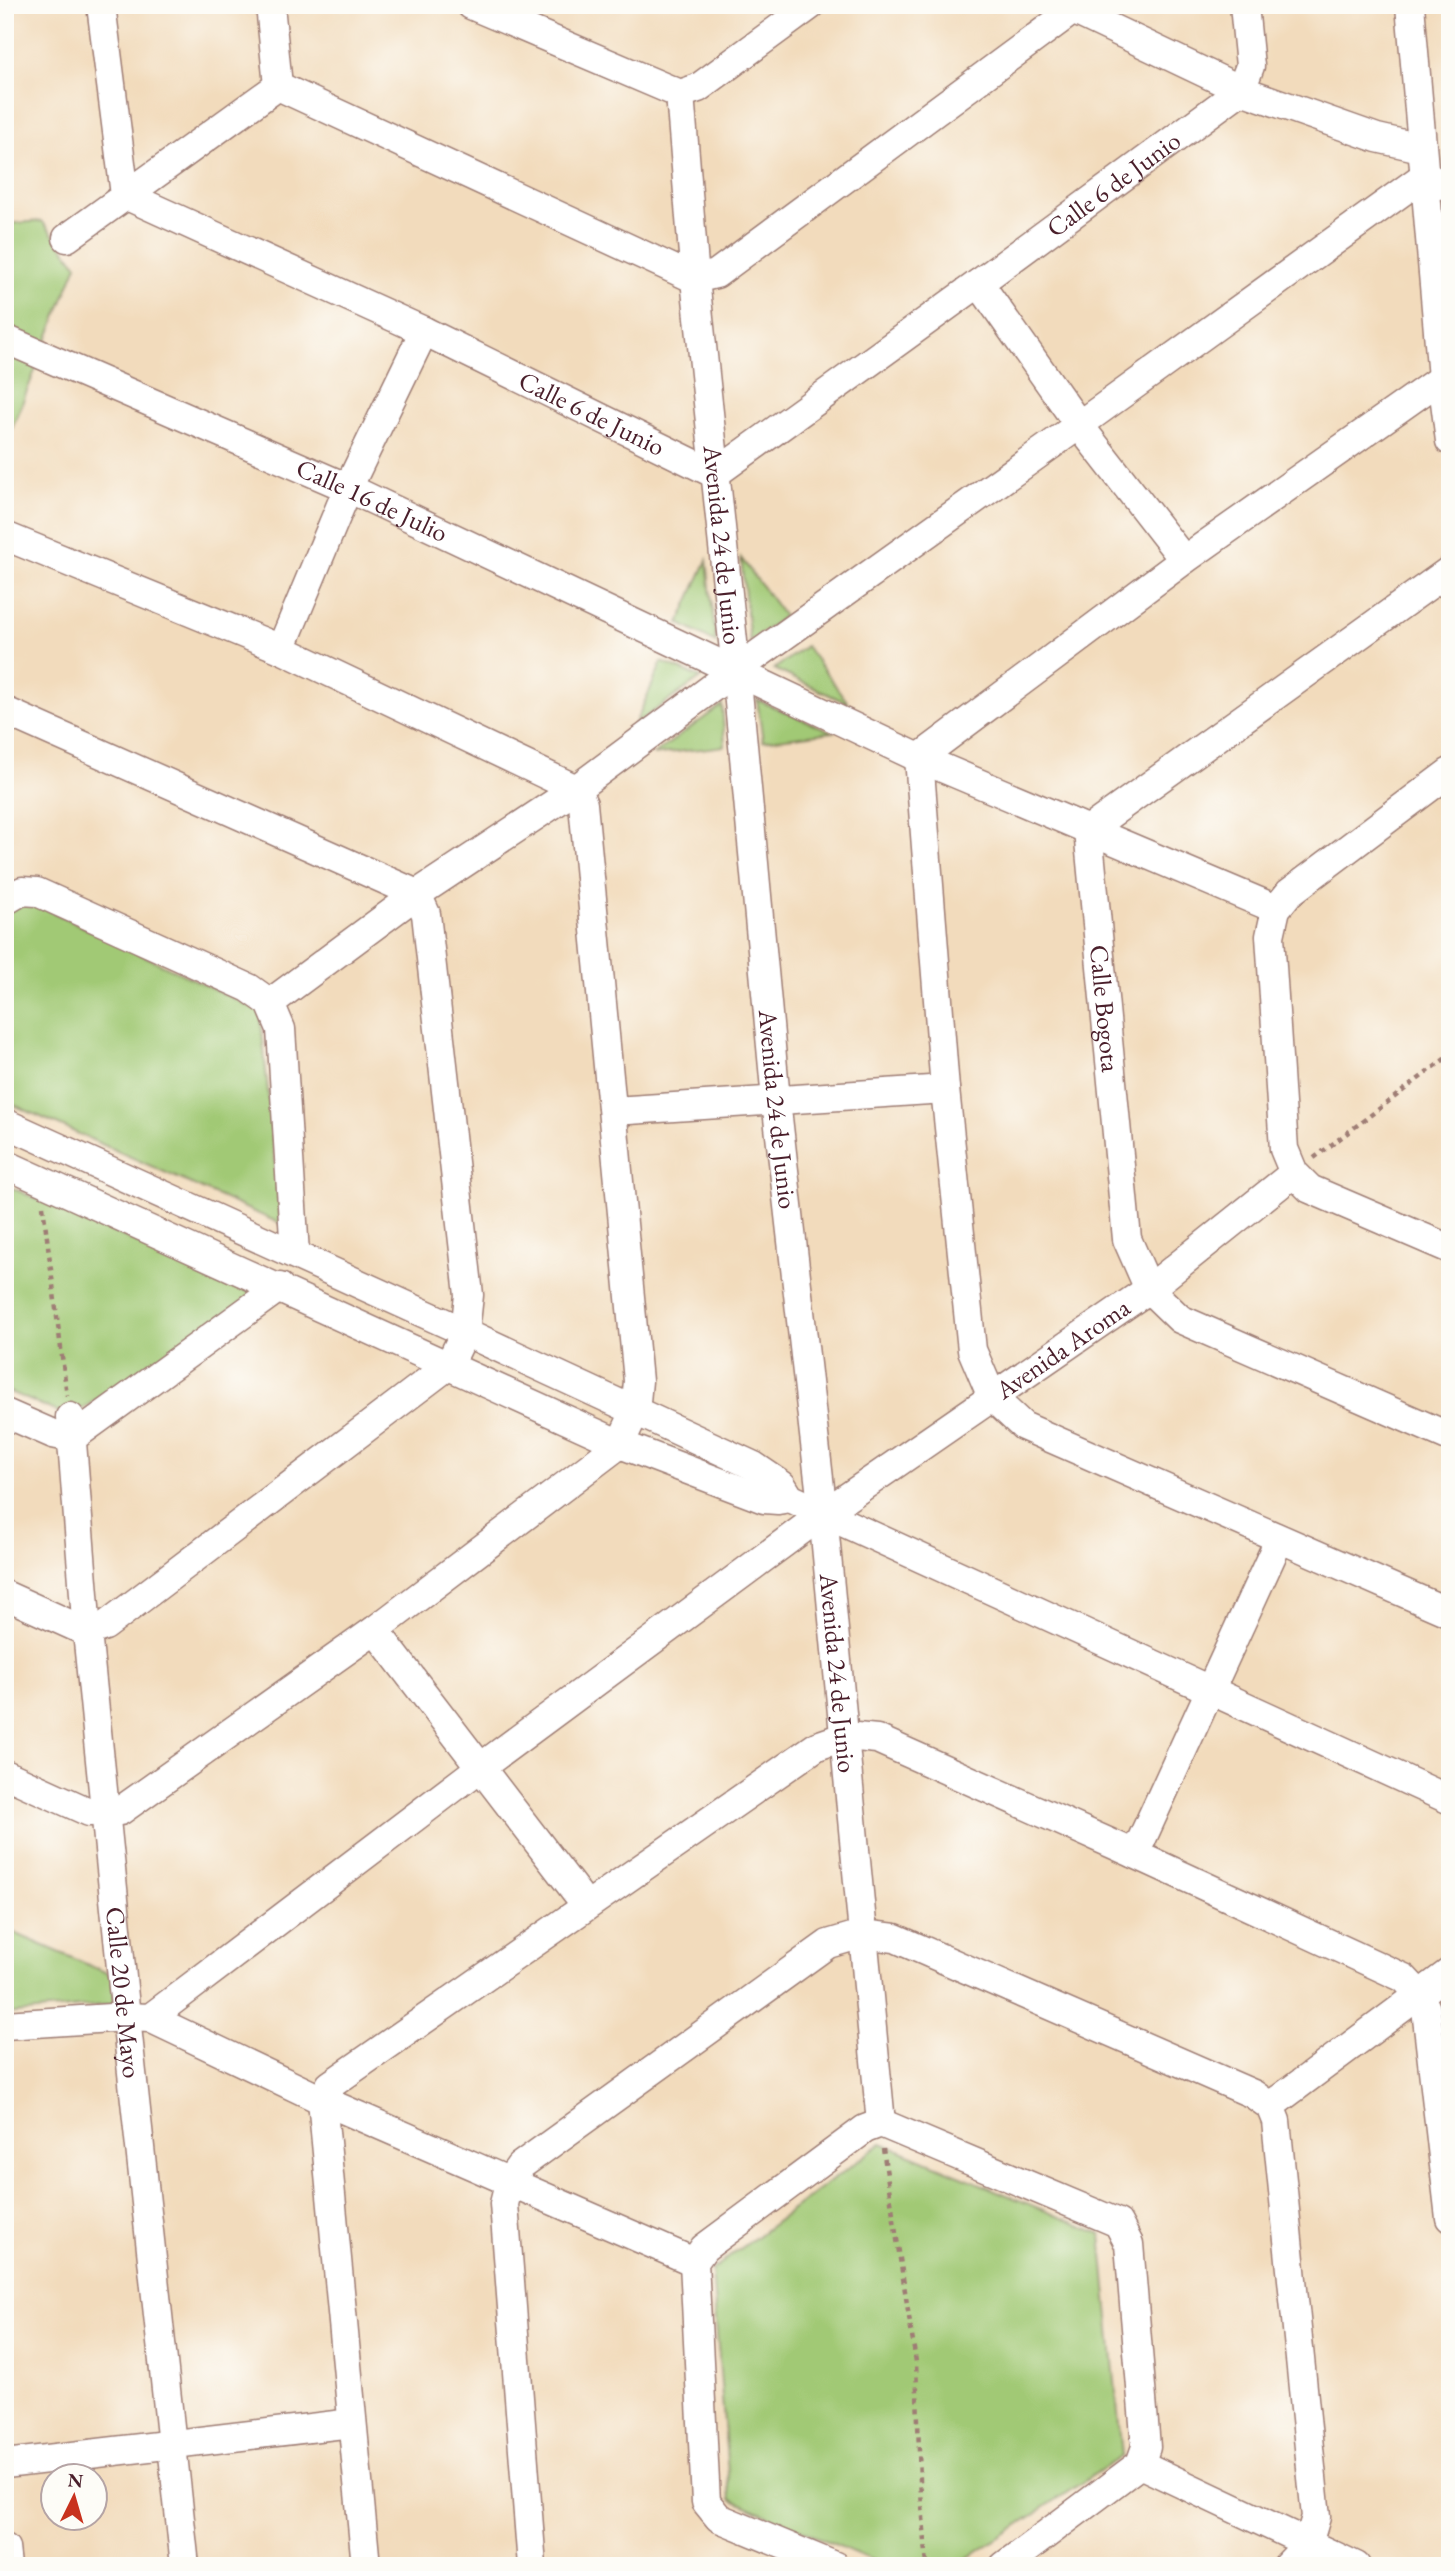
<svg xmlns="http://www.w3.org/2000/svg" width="1455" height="2571" viewBox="0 0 1455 2571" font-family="'EB Garamond',serif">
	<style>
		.green { fill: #a1c975; stroke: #767450; stroke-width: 2 }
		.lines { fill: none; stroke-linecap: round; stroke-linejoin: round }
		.minor-casing { stroke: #9e7d74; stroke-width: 31 }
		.path { stroke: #9e7d74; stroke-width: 4.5; stroke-dasharray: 5 5; stroke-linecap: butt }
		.minor { stroke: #fff; stroke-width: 28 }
		.labels { text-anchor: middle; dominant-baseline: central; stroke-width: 7; stroke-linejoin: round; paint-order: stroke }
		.street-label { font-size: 26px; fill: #4a1f2b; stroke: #fdfcf7 }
	</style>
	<rect width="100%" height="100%" fill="#fdfcf7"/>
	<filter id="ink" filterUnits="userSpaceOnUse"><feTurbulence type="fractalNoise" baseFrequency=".0143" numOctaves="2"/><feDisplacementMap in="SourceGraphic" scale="14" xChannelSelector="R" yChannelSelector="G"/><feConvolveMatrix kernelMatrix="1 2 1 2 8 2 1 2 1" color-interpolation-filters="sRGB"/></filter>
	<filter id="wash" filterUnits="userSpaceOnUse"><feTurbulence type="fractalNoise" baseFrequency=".00686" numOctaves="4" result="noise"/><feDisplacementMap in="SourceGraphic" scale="28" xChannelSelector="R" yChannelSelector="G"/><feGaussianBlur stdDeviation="1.57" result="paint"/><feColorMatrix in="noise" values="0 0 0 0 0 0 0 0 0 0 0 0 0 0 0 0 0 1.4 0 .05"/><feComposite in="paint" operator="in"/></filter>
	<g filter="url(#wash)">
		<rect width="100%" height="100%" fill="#f2dbbc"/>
		<path class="green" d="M42,221l35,44 -68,171h-4v-212z
			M741,558l43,58 -34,26z
			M707,560l9,83 -37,-20z
			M806,646l43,58 -75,-35z
			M662,662l39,16 -66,46z
			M757,700l76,32 -70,9z
			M722,705l3,41 -72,9z
			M25,899l235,112 21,213 -276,-123v-186z
			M5,1185l250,109 -185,123 -65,-27z
			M5,1929l107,46 3,29 -110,10z
			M882,2143l219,91 21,222 -166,110h-71l-155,-67 -18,-229z"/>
	</g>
	<g filter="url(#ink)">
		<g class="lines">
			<defs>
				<g id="minor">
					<path id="s1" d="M101,5l24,190 299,136 291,143 264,-191 262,-193"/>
					<path d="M270,5l8,81"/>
					<path d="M471,5l209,89 18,-6 113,-83"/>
					<path d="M1410,5l32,373 8,63"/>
					<path d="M1073,10l168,80 136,48 44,10"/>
					<path d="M278,86l417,193 21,-5 357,-264 2,-5"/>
					<path d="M1241,90l9,-24 -6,-61"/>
					<path id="s2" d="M680,94l15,185 41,391 40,430 47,414 58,609"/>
					<path d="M67,238l211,-152"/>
					<path d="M979,283l100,142 105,135"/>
					<path id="s3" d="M5,339l343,149 571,270 357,151"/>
					<path d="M1450,381l-8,-3 -258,182 -265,198 26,331 27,261 20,47 31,29 427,187"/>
					<path d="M5,536l276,113 295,140 7,15 55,577 -3,31 -15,32 -245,186 -255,181 -31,1 -84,-38"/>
					<path id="s4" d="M1450,570l-362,260 39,409 22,50 31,30 270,118"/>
					<path d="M281,649l67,-161 76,-157"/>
					<path d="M5,711l412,183 9,20 43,381 -4,37 -16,33 -344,261 -18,6 -82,-37"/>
					<path d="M1450,772l-161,121 -13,16 -6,27 14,213 10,24 16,16 140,60"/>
					<path d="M5,901l17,-10 15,1 212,96 21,15 11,26 14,225"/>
					<path d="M270,1003l147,-109 159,-105 160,-119 343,-245 345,-249 26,11"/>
					<path d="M614,1111l331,-22"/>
					<path d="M5,1123l460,209 289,134 28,19 8,13 660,302"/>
					<path d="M5,1164l615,280 144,55 14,1 12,-2"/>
					<path d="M5,1413l48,21 19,4 208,-151"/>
					<path id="s5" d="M70,1417l17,215 39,385 59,549"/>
					<path d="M375,1630l211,275"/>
					<path d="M1135,1854l144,-314"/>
					<path id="s6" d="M150,2018l331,-251 342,-253 326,-225 145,-116"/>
					<path d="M5,2025l121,-8 24,1 172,82 372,162"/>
					<path d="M1270,2106l180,-134"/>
					<path d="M5,2464l347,-41"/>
					<path d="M1140,2464l216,102"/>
					<path d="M5,2548l2,18"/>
					<path d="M366,2566l-44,-466 8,-15 487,-339 29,-10 31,3 258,115 269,124 15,16 7,15 24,209"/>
					<path d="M532,2566l-28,-362 6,-24 10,-14 308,-222 34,-10 33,4 358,156 17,12 6,15 40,396 -8,27 -21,22"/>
					<path d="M835,2566l-116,-48 -13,-16 -12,-240 10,-14 161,-119 16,-6 237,100 11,21 17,203 -6,17 -136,102"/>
				</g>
			</defs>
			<use href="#minor" class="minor-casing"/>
			<path class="path" d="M1314,1158l136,-103
				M43,1206l24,190
				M883,2149l33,213 4,119 7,85"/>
			<use href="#minor" class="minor"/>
		</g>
	</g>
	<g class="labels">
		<g class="street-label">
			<text stroke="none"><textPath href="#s1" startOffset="1337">Calle 6 de Junio</textPath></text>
			<text stroke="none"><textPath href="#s1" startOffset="707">Calle 6 de Junio</textPath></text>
			<text stroke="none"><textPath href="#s3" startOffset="401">Calle 16 de Julio</textPath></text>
			<text stroke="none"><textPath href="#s2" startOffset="453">Avenida 24 de Junio</textPath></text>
			<text stroke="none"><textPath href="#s4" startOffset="625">Calle Bogota</textPath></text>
			<text stroke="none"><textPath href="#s2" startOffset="1020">Avenida 24 de Junio</textPath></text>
			<text stroke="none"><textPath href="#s6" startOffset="1132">Avenida Aroma</textPath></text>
			<text stroke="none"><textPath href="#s2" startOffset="1587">Avenida 24 de Junio</textPath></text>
			<text stroke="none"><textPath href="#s5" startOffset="578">Calle 20 de Mayo</textPath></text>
		</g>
	</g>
	<rect width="1455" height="2571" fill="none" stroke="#fdfcf7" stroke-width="28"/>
	<g transform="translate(74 2497) rotate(5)"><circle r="33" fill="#fdfcf7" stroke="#b5a4a5" stroke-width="2"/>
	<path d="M0-5L12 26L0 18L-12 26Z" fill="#c8321e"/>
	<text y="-10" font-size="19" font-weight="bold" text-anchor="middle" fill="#4a1f2b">N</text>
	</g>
</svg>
